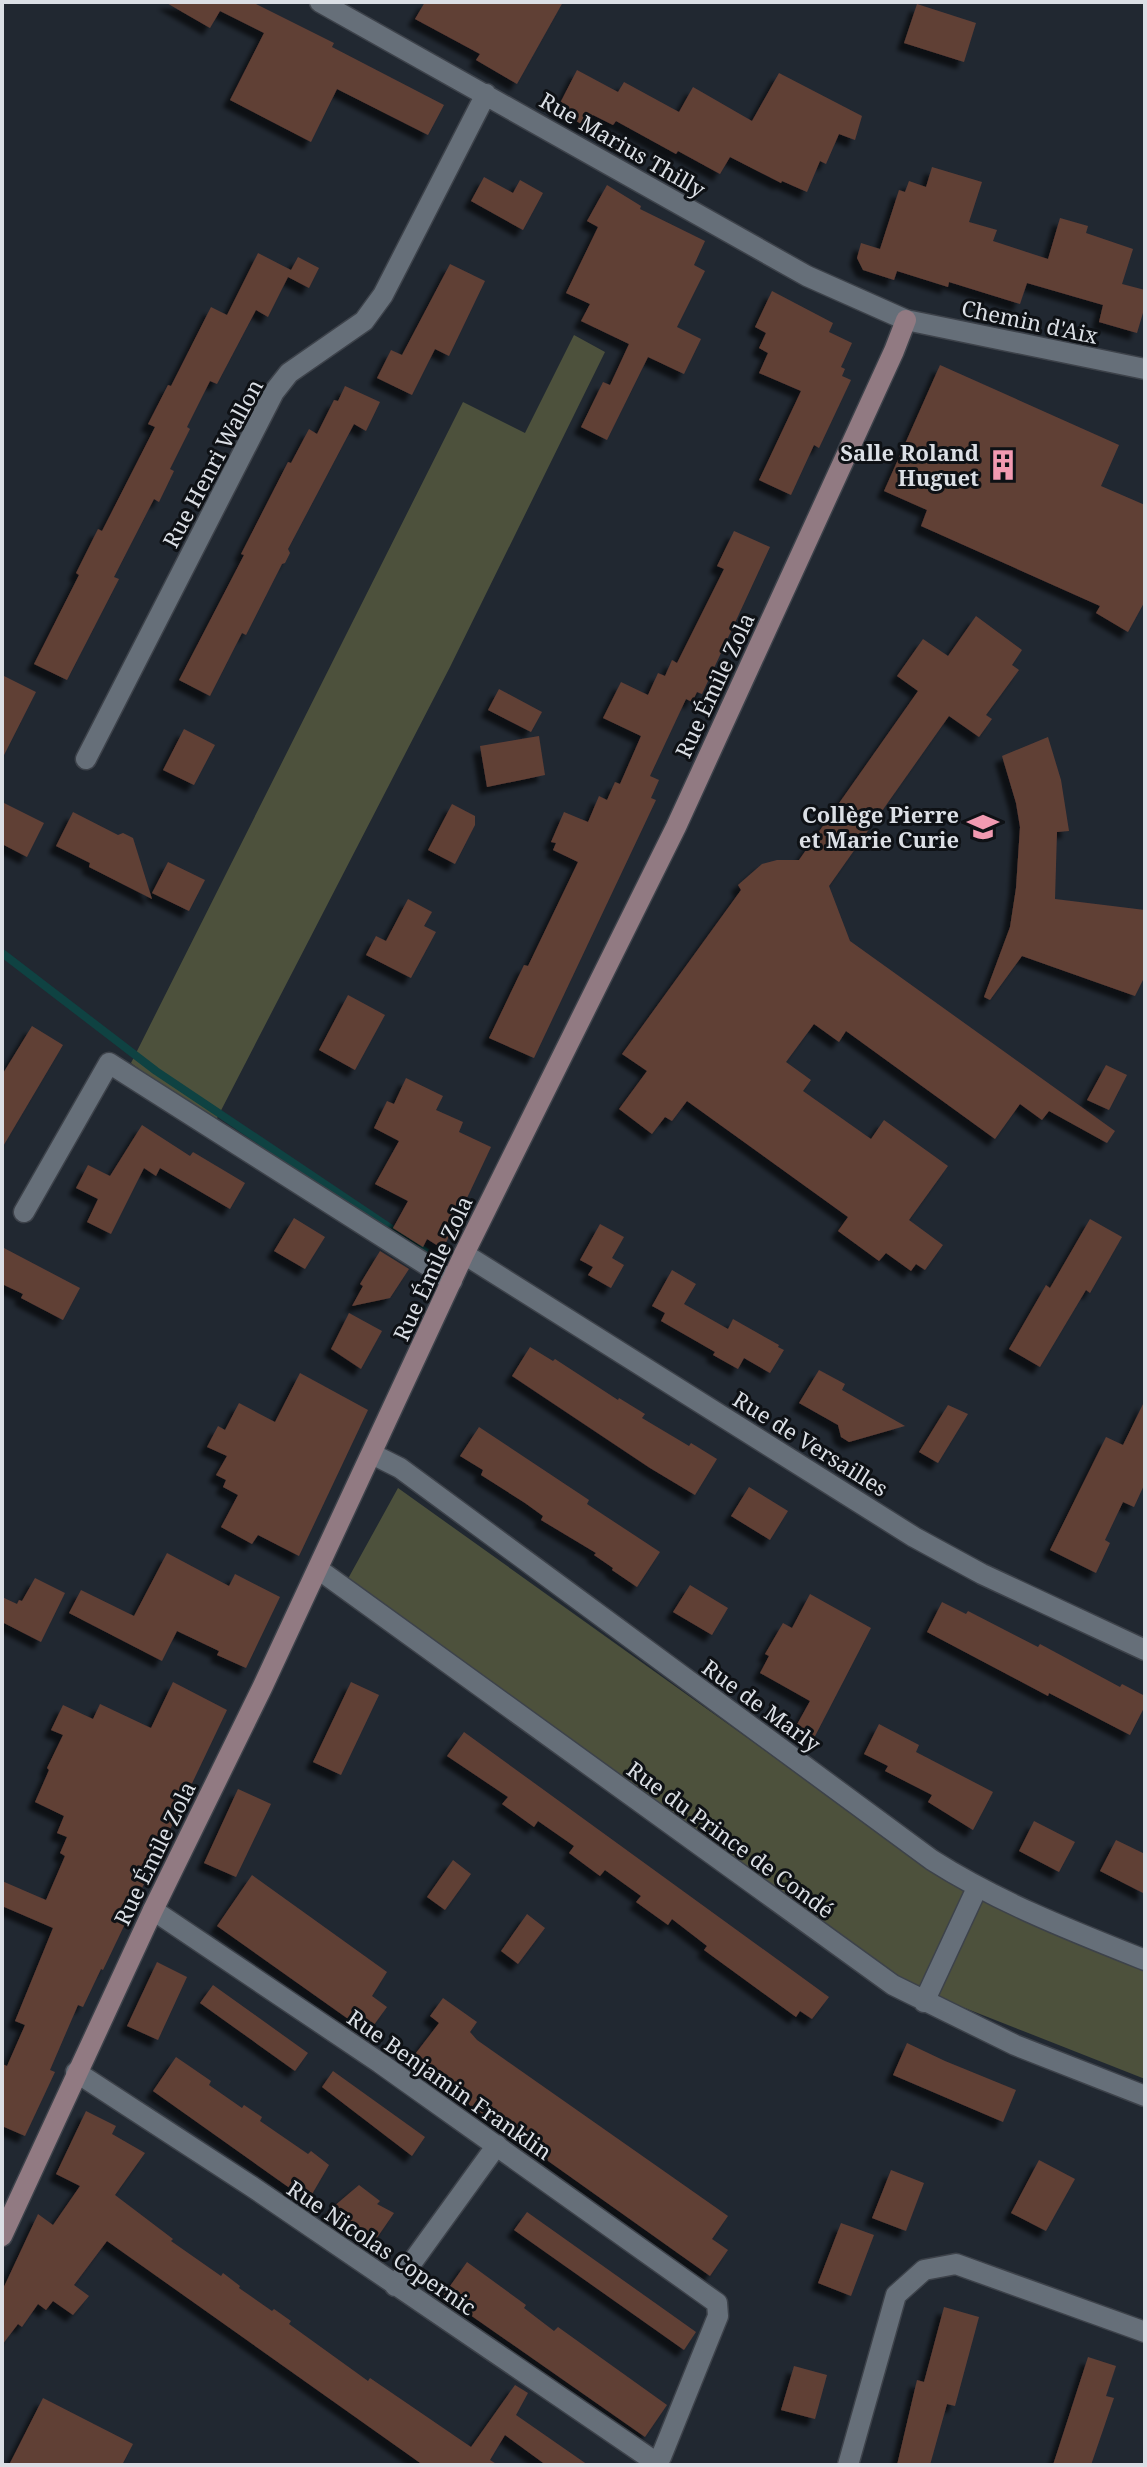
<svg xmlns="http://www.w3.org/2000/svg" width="1147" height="2467" viewBox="0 0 1147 2467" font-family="'Noto Serif',serif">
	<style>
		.green { fill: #4d513c }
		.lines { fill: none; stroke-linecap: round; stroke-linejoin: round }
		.stream { stroke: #0f4242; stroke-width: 8 }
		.building { fill: #613f36; filter: url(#shadow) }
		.street-casing { stroke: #3d424a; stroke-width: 23 }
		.secondary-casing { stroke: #3d424a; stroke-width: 23 }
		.street { stroke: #666f79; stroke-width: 20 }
		.secondary { stroke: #917a82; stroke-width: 20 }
		.labels { text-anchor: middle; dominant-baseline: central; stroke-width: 6; stroke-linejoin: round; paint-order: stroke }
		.street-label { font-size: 22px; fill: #dbdfe5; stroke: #0e1115 }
		.poi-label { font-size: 22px; font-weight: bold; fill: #dbdfe5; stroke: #0e1115; text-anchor: end }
	</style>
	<defs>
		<filter id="shadow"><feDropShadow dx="-7" dy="7" stdDeviation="2" flood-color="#0009"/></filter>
	</defs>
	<rect width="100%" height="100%" fill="#212831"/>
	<path class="green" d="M574,335l31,17 -155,315 -236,457 -83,-61 332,-661 62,31z
		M398,1488l534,382 91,50 122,47v112l-236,-93 -570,-391z"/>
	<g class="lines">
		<path class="stream" d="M2,953l154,118 279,187"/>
	</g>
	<path class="building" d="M165,2h87l82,41 -2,4 112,58 -16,30 -91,-46 -26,53 -81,-42 34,-67 -44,-22 -10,17z
		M425,2h138l-46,82 -41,-24 4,-6 -65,-35z
		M917,4l59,19 -12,39 -60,-19z
		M577,70l41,22 6,-10 55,30 14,-25 59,34 27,-48 83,43 -7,24 -16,-6 -13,30 -6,-3 -13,31 -25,-11 -1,2 -51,-26 -10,17 -42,-23 -2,3 -60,-33 -3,4 -20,-10 -7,12 -29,-18z
		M932,167l50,15 -13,40 28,8 -4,11 55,18 12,-41 28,8 -2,7 47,16 -11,35 23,6v16l-8,27 -38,-11 4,-17 -76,-22 -7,21 -71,-22 -1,5 -51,-16 -3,9 -31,-10 -6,-12 4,-15 19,6 19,-59 6,2 4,-11 17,6z
		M484,177l29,16 7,-13 23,13 -20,37 -52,-29z
		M607,185l34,21 -1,3 65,32 -11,24 11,6 -28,56 24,12 -17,35 -36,-17 -41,83 -26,-13 22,-45 7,3 19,-41 -48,-23 9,-17 -24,-11 32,-66 -11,-6z
		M258,253l33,17 7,-13 21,11 -10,20 -21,-11 -20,40 -12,-7 -39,74 -7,-3 -23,46 3,2 -20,40 4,2 -15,31 -5,-3 -40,78 5,2 -52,101 -33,-16 45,-89 -3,-2 22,-44 4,2 53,-104 -7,-3 20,-39 3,1 40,-79 16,8z
		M450,264l35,17 -36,75 -14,-7 -23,46 -35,-17 14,-28 11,5z
		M772,291l61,32 -4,9 23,11 -11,24 4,2 -3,7 9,4 -32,68 -5,-3 -23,50 -32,-15 42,-89 -42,-18 9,-20 -9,-5 7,-15 -11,-6z
		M940,365l179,80 -18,41 44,19v96l-17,31 -32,-19 4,-7 -179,-80 6,-16 -43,-19z
		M345,386l35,16 -14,29 -12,-7 -66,125 2,4 -5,10 -3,1 -36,71 -4,-2 -32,63 -31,-16 65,-125 -3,-1 47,-92 3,1 18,-34 8,5 17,-34 4,1z
		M734,531l36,16 -68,147 -5,-2 -5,10 -6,-3 -36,77 9,4 -8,18 5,2 -122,258 -45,-20 35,-73 4,1 50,-104 -25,-12 3,-7 -5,-1 13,-30 24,10 11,-26 8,4 8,-18 5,2 21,-48 -38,-18 18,-36 27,13 10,-22 7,3 7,-16 5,3 47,-94 -7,-3z
		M976,616l46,34 -10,15 7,5 -33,45 6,4 -13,18 -30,-21 -120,170 21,55 265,190 -8,12 -58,-32 -7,9 -22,-16 -25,35 -149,-108 -7,11 -25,-18 -28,38 25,18 -8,11 68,48 13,-19 64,46 -39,54 34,25 -18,25 -9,-6 -5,7 -25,-18 -7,8 -41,-30 10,-14 -161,-116 -15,20 -7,-4 -13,17 -33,-25 28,-38 -25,-17 119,-164 -3,-5 24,-21 15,-4h22l119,-169 -21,-15 26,-37 25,17z
		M2,675l34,17 -34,67z
		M499,689l43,23 -11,20 -43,-22z
		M184,729l31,16 -21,40 -31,-15z
		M539,736l6,39 -58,12 -7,-41z
		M1048,737l13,43 8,51 -12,1 -2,67 90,11v66l-10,20 -113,-40 -32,44 -6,-3 26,-70 6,-39 4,-61 -4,-24 -14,-47z
		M2,802l42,21 -17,34 -25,-13z
		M452,804l23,12v9l-20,39 -27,-14z
		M73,812l45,23 5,-2 10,5 19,61 -63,-32 1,-4 -34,-17z
		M168,862l37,18 -16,31 -37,-18z
		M408,899l24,13 -8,14 12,6 -25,46 -45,-23 10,-19 10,5z
		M348,995l37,20 -30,55 -36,-20z
		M32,1026l31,19 -61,103v-73z
		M1106,1065l21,10 -18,35 -22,-10z
		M406,1078l37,18 -7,14 27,12 -4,10 32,15 -48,102 -16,-10 -4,8 -30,-19 15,-27 -33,-17 24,-43 -25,-13 13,-27 7,3z
		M142,1125l48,31 3,-4 52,31 -15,26 -70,-41 -4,8 -12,-8 -33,66 -24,-12 11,-23 -22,-11 12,-23 22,11z
		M294,1218l31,19 -20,32 -31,-18z
		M1090,1219l32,18 -32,56 -4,-3 -46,77 -31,-18 37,-64 4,3z
		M600,1224l24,13 -12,21 12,7 -13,23 -23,-13 5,-8 -13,-7z
		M2,1247l78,41 -17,32 -42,-22 2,-4 -21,-10z
		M380,1251l29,18 -19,29 -38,8 11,-20 -3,-2z
		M672,1270l24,14 -12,20 44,25 5,-10 46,26 -1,2 6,3 -14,23 -26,-15 -6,11 -25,-14 2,-3 -54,-31 4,-8 -13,-7z
		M349,1313l33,18 -21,38 -30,-20z
		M530,1347l23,14 2,-2 63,41 1,-2 26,16 -3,4 47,28 2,-3 26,16 -22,36 -45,-27 -138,-92z
		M819,1370l26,14 -3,6 63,36 -56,16 -8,-5 -3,-12 -39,-22z
		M300,1373l68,37 -69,146 -41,-21 -6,9 -31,-17 17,-32 -15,-8 3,-7 -10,-5 11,-19 -20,-9 11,-21 7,4 14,-27 36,19z
		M1145,1400v83l-11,24 -11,-5 -18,38 5,3 -14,30 -46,-23 56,-113 17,8z
		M948,1405l20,9 -30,49 -19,-11z
		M479,1427l110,73 -2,4 73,48 -23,35 -25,-17 1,-2 -19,-13 2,-2 -55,-33 2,-4 -18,-13 -44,-28 2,-5 -23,-14z
		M749,1487l39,24 -18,29 -39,-24z
		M167,1553l62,33 6,-12 45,23 -34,71 -29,-13 2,-4 -42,-20 -15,30 -93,-48 12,-23 53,26z
		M35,1578l30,15 -24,49 -39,-20v-25l15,7 2,-4 3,1z
		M690,1585l38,23 -16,27 -39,-23z
		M810,1594l61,34 -57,110 -19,-10 15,-27 -50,-28 9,-17 -4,-2 18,-31 9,5z
		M942,1602l24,12 2,-3 70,36 2,-3 80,43 2,-3 23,12v10l-15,29 -81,-42 -1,3 -121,-64z
		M173,1682l54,28 -124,260 -2,-1 -18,38 -5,-2 -28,65 5,2 -30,64 -23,-10v-62l5,2 18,-41 -10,-4 38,-93 -51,-22v-25l44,19 19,-44 -5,-3 7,-16 -10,-4 7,-17 -29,-14 14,-32 -2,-2 16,-33 -12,-5 12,-25 30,14 7,-15 51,24z
		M351,1682l28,13 -38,80 -28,-13z
		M879,1724l40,21 -3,7 77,40 -20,38 -45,-28 4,-7 -47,-24 3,-5 -24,-12z
		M464,1732l365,265 -17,22 -12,-8 -4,6 -92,-67 3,-4 -35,-27 -4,6 -32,-23 5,-6 -36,-26 -5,6 -31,-23 5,-7 -36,-25 -4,6 -32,-23 6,-7 -61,-41z
		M238,1789l33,15 -35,73 -32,-14z
		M1034,1821l41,21 -16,30 -40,-21z
		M1116,1840l29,14v40l-45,-23z
		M453,1860l18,14 -26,36 -18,-13z
		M252,1875l135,97 -15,24 15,11 -19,26 -151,-107z
		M527,1914l18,14 -27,36 -17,-13z
		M157,1962l30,15 -29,63 -31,-14z
		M213,1985l95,68 -13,18 -95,-68z
		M443,1998l34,24 -7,10 7,8 251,176 -16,23 16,11 -18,26 -301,-214 30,-39 -9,-7z
		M907,2043l38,18 71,29 -13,32 -110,-47z
		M176,2057l35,24 -2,4 33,23 2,-3 18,12 -2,4 48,33 3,-3 18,14 -21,36 -155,-110z
		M333,2071l92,66 -13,19 -90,-69z
		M86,2111l30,15 -4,8 33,19 -30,42 58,44 -2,2 50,35 2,-3 17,13 -1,2 33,23 2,-2 17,12 -2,3 79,57 2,-3 101,69 44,-62 13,8 -12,22 72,50h-42l-41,-30 -15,25 8,5h-75l-316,-224 -33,44 15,11 -16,19 -20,-14 -7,9 -8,-6 -16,23 -4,-3 -16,21v-54l36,-77 15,11 27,-39 -24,-12z
		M1039,2160l36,19 -29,52 -35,-18z
		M891,2170l33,13 -18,48 -34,-13z
		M359,2185l21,16 -3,3 17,9 -22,32 -46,-32z
		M527,2212l169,120 -12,18 -170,-120z
		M841,2223l33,12 -23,61 -33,-13z
		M467,2262l59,43 -2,3 30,23 4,-4 109,78 -22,32 -202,-141z
		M944,2307l35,10 -24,89 -8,-2 -17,61h-33l20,-85 7,2z
		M1088,2357l28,9 -10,30 8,2 -23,67h-38z
		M794,2366l33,9 -12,44 -34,-9z
		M43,2398l90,46 -11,21h-113z"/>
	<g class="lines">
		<defs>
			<path id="street" d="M320,2l487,274 99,44 239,49
				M86,759l188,-367 15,-19 75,-52 19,-26 103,-201
				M24,1212l85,-149 343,218
				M464,1254l450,283 68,37 163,76
				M372,1454l28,14 532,392c66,42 140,71 213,100
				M318,1569l575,416 122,60 130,51
				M924,2002l53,-114
				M76,2072l175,114 400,273 10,-2 57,-141 -1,-13 -337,-240 -227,-153
				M395,2286l102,-141
				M848,2465l48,-170 28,-25 32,-6 189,68"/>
			<path id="secondary" d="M2,2236l151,-326 109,-222 202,-434 212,-427 218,-476 12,-31"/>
		</defs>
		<use href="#street" class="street-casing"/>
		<use href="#secondary" class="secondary-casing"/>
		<use href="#street" class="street"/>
		<use href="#secondary" class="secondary"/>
	</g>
	<defs>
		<symbol id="building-bare" viewBox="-9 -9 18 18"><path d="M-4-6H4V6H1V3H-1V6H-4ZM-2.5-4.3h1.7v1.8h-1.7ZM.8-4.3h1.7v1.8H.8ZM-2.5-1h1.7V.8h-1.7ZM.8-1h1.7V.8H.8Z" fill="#f19ab1" stroke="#0e1115" stroke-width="2.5" paint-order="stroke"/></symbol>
		<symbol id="school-bare" viewBox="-9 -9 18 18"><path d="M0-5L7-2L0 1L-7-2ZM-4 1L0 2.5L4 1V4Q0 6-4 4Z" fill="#f19ab1" stroke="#0e1115" stroke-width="2.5" paint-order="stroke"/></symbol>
	</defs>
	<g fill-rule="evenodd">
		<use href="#building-bare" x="981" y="443" width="44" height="44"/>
		<use href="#school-bare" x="961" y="805" width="44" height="44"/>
	</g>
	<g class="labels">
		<g class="street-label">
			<text transform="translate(623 144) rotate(30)">Rue Marius Thilly</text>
			<text transform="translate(1030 321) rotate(12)">Chemin d'Aix</text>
			<text transform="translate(212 463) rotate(-62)">Rue Henri Wallon</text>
			<text transform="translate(714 685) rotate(-65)">Rue Émile Zola</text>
			<text transform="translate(432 1268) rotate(-65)">Rue Émile Zola</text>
			<text transform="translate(811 1443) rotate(32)">Rue de Versailles</text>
			<text transform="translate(762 1705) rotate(36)">Rue de Marly</text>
			<text transform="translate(731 1839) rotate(36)">Rue du Prince de Condé</text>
			<text transform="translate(154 1853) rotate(-64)">Rue Émile Zola</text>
			<text transform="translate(450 2084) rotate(35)">Rue Benjamin Franklin</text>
			<text transform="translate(382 2247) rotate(34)">Rue Nicolas Copernic</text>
		</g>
		<g class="poi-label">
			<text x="979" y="452">Salle Roland<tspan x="979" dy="25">Huguet</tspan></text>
			<text x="959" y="814">Collège Pierre<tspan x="959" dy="25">et Marie Curie</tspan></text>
		</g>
	</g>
	<rect width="1147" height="2467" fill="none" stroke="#dbdfe5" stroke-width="8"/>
</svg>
